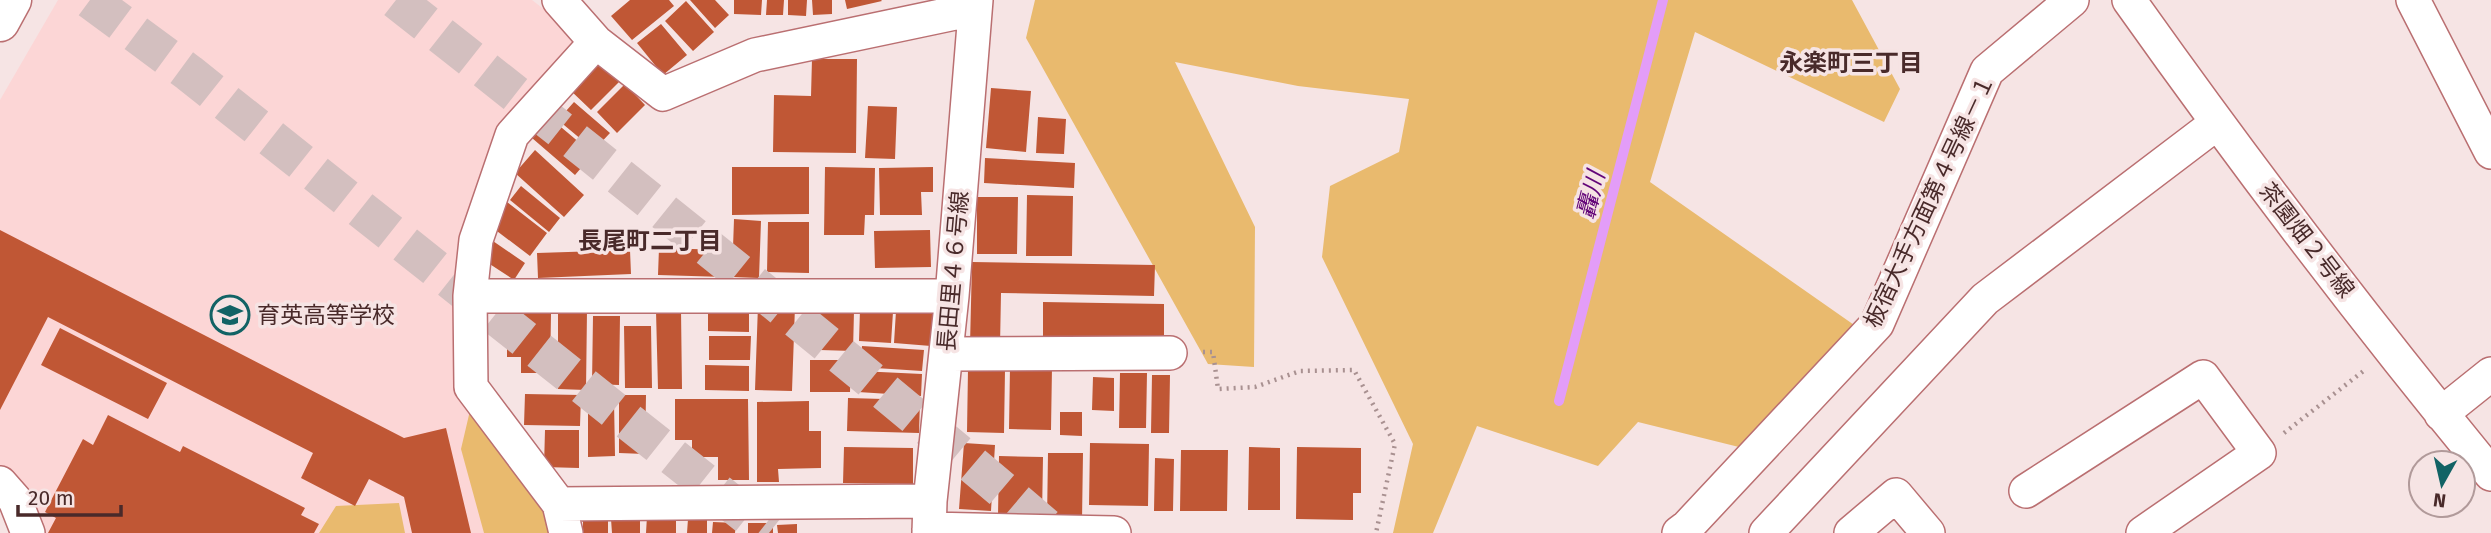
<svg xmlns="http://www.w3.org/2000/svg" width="2491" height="533" viewBox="0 0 2491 533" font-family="'Fira Sans','Noto Sans JP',sans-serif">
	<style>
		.built { fill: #fcd6d6 }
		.green { fill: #e9ba6e }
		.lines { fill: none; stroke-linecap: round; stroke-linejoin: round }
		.stream { stroke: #e39df8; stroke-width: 10 }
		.building { fill: #c05735 }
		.highway-tunnel { stroke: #d3bfbf; stroke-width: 38; stroke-dasharray: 38 19; stroke-linecap: butt }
		.minor-casing { stroke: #ba6f71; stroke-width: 36 }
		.major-casing { stroke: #ba6f71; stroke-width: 41 }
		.path { stroke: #a99191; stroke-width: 4.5; stroke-dasharray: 2 5; stroke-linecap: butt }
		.minor { stroke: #fff; stroke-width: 33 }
		.major { stroke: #fff; stroke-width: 38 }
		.labels { text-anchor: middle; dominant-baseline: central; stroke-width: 7; stroke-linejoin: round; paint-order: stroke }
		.street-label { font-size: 23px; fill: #492a2a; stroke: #f6e4e4 }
		.poi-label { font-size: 23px; fill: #492a2a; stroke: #f6e4e4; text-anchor: start }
		.neighbourhood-label { font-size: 24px; font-weight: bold; fill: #492a2a; stroke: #f6e4e4 }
		.water-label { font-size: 24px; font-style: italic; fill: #630579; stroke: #f6e4e4 }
	</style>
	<rect width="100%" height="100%" fill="#f6e4e4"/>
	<path class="built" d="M58,0h474l50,39 -79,89 -47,263 88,142h-530l-14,-30v-403z"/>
	<path class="green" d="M1035,0h817l48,89 -16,33 -189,-90 -45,150 207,145 -110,122 -109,-27 -40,44 -121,-40 -44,107h-40l20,-89 -91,-187 8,-71 69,-34 10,-53 -111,-13 -123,-24 80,165 -1,140 -46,-3 -182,-326z
		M472,402l77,107 3,24h-68l-23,-84z
		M399,503l6,30h-86l17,-27z"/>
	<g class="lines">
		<path class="stream" d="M1559,401l104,-401"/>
	</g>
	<path class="building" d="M630,0h39l5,6 -42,34 -21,-24z
		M690,0h25l14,15 -14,13z
		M734,0h28l-1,15 -27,-1z
		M767,0h17l-1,15h-17z
		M788,0h19l-1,16 -18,-1z
		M812,0h20v14l-19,1z
		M845,0h36l1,1 -35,8z
		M686,1l28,31 -21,19 -28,-30z
		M661,24l26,31 -24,20 -26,-32z
		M812,59h45l-1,94 -83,-1 1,-57 37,1z
		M598,60l22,21 -29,29 -22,-21z
		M625,84l20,21 -28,28 -20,-21z
		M991,88l40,3 -5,61 -40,-4z
		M574,102l36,31 -16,17 -36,-30z
		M868,106l29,1 -2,52 -30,-1z
		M549,117l44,37 -18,21 -43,-37z
		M1038,117l28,2 -2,35 -28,-1z
		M535,150l49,45 -20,22 -49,-44z
		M985,158l90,5 -1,25 -90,-5z
		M732,167h77v47l-77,1z
		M825,167l50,1 -1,47h-9l-1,20h-40z
		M933,167v25h-12l1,23h-42l-1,-47z
		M521,186l39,32 -11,14 -39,-32z
		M1027,195l46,1 -1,60h-46z
		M977,197h41l-1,57h-40z
		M507,202l40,31 -17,23 -41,-31z
		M734,219l27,2 -2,57 -27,-1z
		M768,222h41v51l-42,-1z
		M0,230l404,208 42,-10 25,105h-59l-8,-36 -35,-18 -14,27 -54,-28 12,-25 -265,-136 -48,93z
		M930,230l1,37 -56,1 -1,-37z
		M490,239l35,24 -11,17 -35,-23z
		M659,248l67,2 -1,27 -67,-2z
		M630,250l1,24 -93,4 -1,-25z
		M972,262l183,3 -1,31 -153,-3 -1,53 -30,-1z
		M1043,302l121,2v35l-121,-1z
		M708,304h41v28l-41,-1z
		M758,305l37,1 -3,85 -37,-1z
		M558,310h29l-1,80 -28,-1z
		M681,310l1,79h-24l-2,-78z
		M820,310l34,1 -1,40 -33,-1z
		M860,310l33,2 -2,31 -32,-2z
		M896,311l37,2 -2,33 -37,-3z
		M507,314h44l-1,59h-29v-16h-14z
		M593,316h27l-1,69 -27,-1z
		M624,326h27l1,62h-27z
		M60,328l107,55 -19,36 -107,-54z
		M709,336h42l-1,24h-41z
		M862,346l62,4 -2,21 -62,-4z
		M810,360h41l-1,32h-40z
		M705,365l44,1v25l-44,-1z
		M1010,367h42l-1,63 -42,-1z
		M968,369l37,1 -1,63 -37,-1z
		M859,371l63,3 -1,22 -63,-4z
		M1120,373h27l-1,55h-27z
		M1152,375h18l-1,58h-18z
		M1093,377l21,1v33l-22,-1z
		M525,394l56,1 -1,31 -56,-1z
		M619,395h27l-1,59 -26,-1z
		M848,398l72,2 -1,33 -72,-2z
		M675,399h73l1,81h-31v-23h-26v-17h-17z
		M588,400h26l1,56 -27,1z
		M809,401v30h12v37l-43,1 1,13h-22v-80z
		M1060,412h22v24l-22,-1z
		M108,415l72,37 3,-6 122,62 -4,7 18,9 -5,9h-266l8,-15 -11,-6 38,-73 10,6z
		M545,430h34v38l-35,-1z
		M964,443l31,2 -4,66 -32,-2z
		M1090,443l59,1 -1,62 -59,-1z
		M844,447l69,1v36l-70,-1z
		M1249,447l31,1v62h-32z
		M1297,447l64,1v45h-8v27l-57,-1z
		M1181,450h47l-1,61h-47z
		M1048,453h35l-1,68h-35z
		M999,456l44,1 -1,60 -44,-1z
		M1155,458l19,1 -1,52h-19z
		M647,516l29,1v16h-30z
		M640,518v15h-28l-1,-14z
		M583,519h25v14h-25z
		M688,519l19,1v13h-20z
		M713,522l23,1 -1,10h-23z
		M748,523h25v10h-25z
		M797,524v9h-19l-1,-8z"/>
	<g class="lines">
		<path class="highway-tunnel" d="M90,0l99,73 580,460
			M396,0c222,174 443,350 657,533"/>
		<defs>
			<path id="minor" d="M559,0l37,42 67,52 92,-39 219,-46
				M2129,0c115,162 236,321 362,474
				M2413,0l78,152
				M470,296h482
				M946,354l224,-1
				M2441,414l50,-40
				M0,483l15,17 13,33
				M2026,491l177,-114 56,76 -116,80
				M559,504l371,-3
				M929,529l185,4
				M566,533l-7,-29 -88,-117 -1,-91 6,-56 36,-105 84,-93
				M929,533l1,-32 22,-205 24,-296
				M1679,533l8,-6 190,-203 110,-253 85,-71
				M1766,533l219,-234 232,-176
				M1851,533l45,-38 32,38"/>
			<path id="major" d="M0,22l12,-22"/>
		</defs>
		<use href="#minor" class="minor-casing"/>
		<use href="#major" class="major-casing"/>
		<path class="path" d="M1203,352h10l5,37 37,-2 45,-16 54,-1 41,74 -19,89
			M2284,433l82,-64"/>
		<use href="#minor" class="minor"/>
		<use href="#major" class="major"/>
	</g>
	<defs>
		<symbol id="school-ring" viewBox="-11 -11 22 22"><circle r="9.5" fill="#f6e4e4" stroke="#126365" stroke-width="1.5"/><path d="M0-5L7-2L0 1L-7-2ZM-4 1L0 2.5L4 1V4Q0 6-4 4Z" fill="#126365"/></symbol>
	</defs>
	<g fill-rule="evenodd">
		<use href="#school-ring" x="208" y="293" width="44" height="44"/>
	</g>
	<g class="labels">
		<g class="street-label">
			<text transform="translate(1929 201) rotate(-65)">板宿大手方面第４号線－１</text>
			<text transform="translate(2307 240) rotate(52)">茶園畑２号線</text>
			<text transform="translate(953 271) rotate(-85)">長田里４６号線</text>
		</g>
		<g class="poi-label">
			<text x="257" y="315">育英高等学校</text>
		</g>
		<g class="neighbourhood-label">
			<text x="1851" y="63">永楽町三丁目</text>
			<text x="650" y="241">長尾町二丁目</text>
		</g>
		<g class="water-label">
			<text transform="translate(1591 195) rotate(-76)">轟川</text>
		</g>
	</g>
	<g transform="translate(2442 484) rotate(188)"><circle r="33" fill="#f6e4e4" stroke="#b19a9a" stroke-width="2"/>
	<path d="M0-5L12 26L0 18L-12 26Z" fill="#126365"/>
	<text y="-10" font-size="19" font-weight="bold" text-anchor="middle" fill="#492a2a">N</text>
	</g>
	<path d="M18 505v10h103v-10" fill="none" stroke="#492a2a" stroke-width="3.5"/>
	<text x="28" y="505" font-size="21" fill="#492a2a" stroke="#f6e4e4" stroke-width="5" paint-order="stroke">20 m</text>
</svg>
